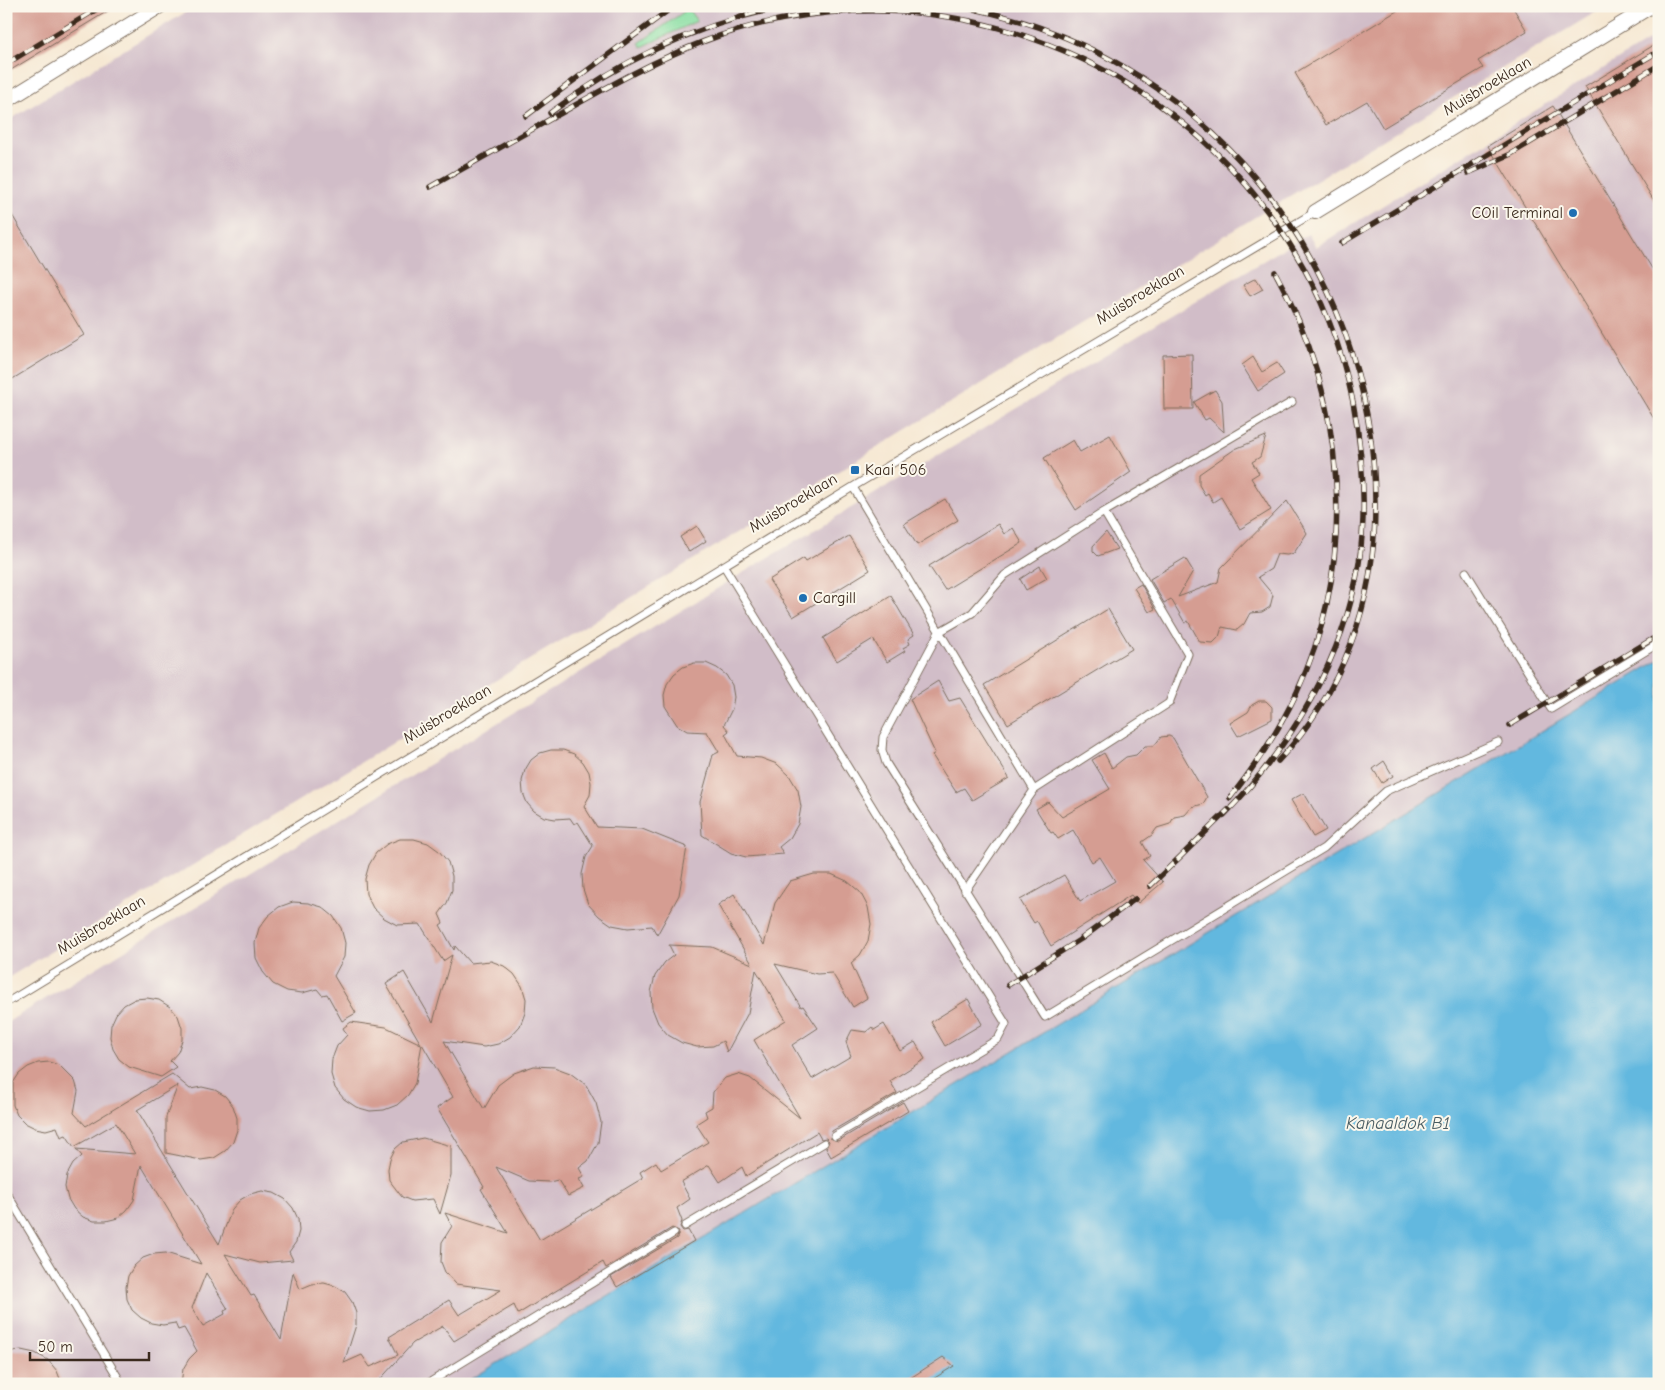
<svg xmlns="http://www.w3.org/2000/svg" width="1665" height="1390" viewBox="0 0 1665 1390" font-family="'Comic Neue',sans-serif">
	<style>
		.industrial { fill: #d1bdc8 }
		.green { fill: #87dea2; stroke: #618460 }
		.water { fill: #62b8df; stroke: #4e717e }
		.building { fill: #d59d92; fill-rule: evenodd }
		.lines { fill: none; stroke-linecap: round; stroke-linejoin: round }
		.lane-casing { stroke: #7c6c5d; stroke-width: 9 }
		.street-casing { stroke: #7c6c5d; stroke-width: 16 }
		.lane { stroke: #fff; stroke-width: 7 }
		.street { stroke: #fff; stroke-width: 14 }
		.rail-casing { stroke: #3b2a1e; stroke-width: 5.5 }
		.rail { stroke: #fbf7ec; stroke-width: 4; stroke-dasharray: 11; stroke-linecap: butt }
		.poi-dot { fill: #1f6fb2; stroke: #fbf7ec; stroke-width: 2 }
		.labels { text-anchor: middle; dominant-baseline: central; stroke-width: 4; stroke-linejoin: round; paint-order: stroke }
		.street-label { font-size: 16px; fill: #3b2a1e; stroke: #fbf7ec }
		.poi-label { font-size: 16px; fill: #3b2a1e; stroke: #fbf7ec; text-anchor: start }
		.water-label { font-size: 18px; font-style: italic; fill: #495c62; stroke: #fbf7ec }
	</style>
	<rect width="100%" height="100%" fill="#fbf7ec"/>
	<filter id="ink" filterUnits="userSpaceOnUse"><feTurbulence type="fractalNoise" baseFrequency=".02" numOctaves="2"/><feDisplacementMap in="SourceGraphic" scale="10" xChannelSelector="R" yChannelSelector="G"/><feConvolveMatrix kernelMatrix="1 2 1 2 8 2 1 2 1" color-interpolation-filters="sRGB"/></filter>
	<filter id="wash" filterUnits="userSpaceOnUse"><feTurbulence type="fractalNoise" baseFrequency=".0096" numOctaves="4" result="noise"/><feDisplacementMap in="SourceGraphic" scale="20" xChannelSelector="R" yChannelSelector="G"/><feGaussianBlur stdDeviation="1.12" result="paint"/><feColorMatrix in="noise" values="0 0 0 0 0 0 0 0 0 0 0 0 0 0 0 0 0 1.4 0 .05"/><feComposite in="paint" operator="in"/></filter>
	<g filter="url(#wash)">
		<rect width="100%" height="100%" fill="#f6e8d3"/>
		<path class="industrial" d="M196,6h1410l-323,194 -1277,779v-857z
			M1659,34v626l-1196,724h-457v-361l745,-455 557,-334 8,13z"/>
		<path class="green" d="M688,9l9,12 -55,26 -3,-4z"/>
		<path class="water" d="M1659,660v724h-1196z"/>
		<g id="blocks">
			<path class="building" d="M6,6h110l-110,67z
				M1405,6h107l15,25 -49,30 5,7 -100,60 -16,-27 -41,24 -31,-52z
				M1659,42v167l-74,-122z
				M1553,106l106,174v147l-171,-281z
				M6,205l78,130 -78,48z
				M1256,278l7,11 -13,7 -7,-11z
				M1192,354l1,55h-29l-1,-54z
				M1253,357l9,15 15,-9 7,11 -26,17 -16,-26z
				M1215,390l7,11 2,31 -15,-14 -4,2 -11,-18z
				M1110,435l21,37 -55,38 -32,-52 29,-18 7,12z
				M1266,436l-6,21 -8,5 7,11 -8,5 20,32 -31,19 -19,-32 -8,5 -5,-9 -3,2 -6,-10v-11l36,-25z
				M945,499l13,21 -41,25 -13,-21z
				M1287,501l20,32 -13,20 -7,2 -10,-1 -6,15 -13,8 15,18 -3,12 -8,5 -12,1 -6,11 -7,6 -15,-3 -3,10 -6,6 -13,-1 -12,-21 -3,2 -14,-24 -7,4 -14,-24 35,-21 8,13 -15,26 40,-15 3,-14z
				M998,524l6,10 9,-6 9,15 -77,47 -16,-24z
				M697,526l9,15 -17,11 -9,-15z
				M1106,532l11,17 -19,7 -5,-5v-5z
				M849,536l21,34 -77,47 -24,-37 35,-22 2,3z
				M1040,566l7,12 -21,12 -6,-11z
				M1141,584l14,25 -6,3 -15,-24z
				M891,596l23,39 -6,4 2,5 -7,4 2,3 -18,11 -14,-23 -36,22 -14,-23z
				M1108,609l24,40 -124,75 -24,-39z
				M694,663h12l11,5 9,7 6,10 2,12 -2,12 -8,16 5,6 -4,3 12,22 24,2 16,6 12,11 9,15 3,17 -3,17 -8,14 -11,9 5,7 -38,3 -15,-4 -29,-18 -2,-33 13,-47 6,-3 -12,-20 -20,-1 -10,-6 -12,-19 -1,-11 3,-11 7,-10 9,-7z
				M938,681l11,20 11,-3 49,80 -37,22 -8,-12 -8,4 -24,-37 3,-2 -25,-54z
				M1259,701h7l6,6v12l-34,17 -8,-13 18,-11 4,-7z
				M1169,736l4,2 34,59 -4,7 -11,3 -7,8 -11,2 -4,7 -13,4 -5,7 -10,7 8,14 -7,4 20,22 -25,21 -7,-8 -80,51 -14,-25 -3,2 -14,-23 44,-25 16,26 35,-20 -15,-24 -8,5 -19,-32 -15,9 -5,-7 -2,1 -15,-24 12,-7 14,15 48,-28 -18,-29 12,-7 8,15 14,-11 10,-2 9,-9h9l7,-9z
				M551,750h12l11,4 9,8 6,10 2,11 -1,12 -6,11 13,21 45,2 45,18 -8,48 -22,40 -5,-9 -24,2 -16,-3 -13,-9 -11,-12 -5,-15 -1,-15 4,-17 7,-11 -15,-24 -4,2 -4,-6 -15,1 -11,-2 -10,-6 -7,-8 -4,-10 -1,-12 3,-11 6,-10 9,-7z
				M1384,761l9,15 -11,7 -9,-14z
				M1304,793l22,37 -13,7 -22,-37z
				M400,839h14l14,4 11,8 9,11 4,14v14l-5,13 -8,11 4,9 -3,2 14,25 1,-4 15,17 21,-2 13,5 10,8 8,12 4,13 -1,14 -5,13 -10,11 -12,7 -14,3 -40,-6 40,68 14,-24 16,-12 20,-7 20,1 16,6 16,12 10,18 5,19 -3,21 -10,18 -9,7 5,9 -5,2 5,9 -16,8 -10,-16 -9,2 -20,-1 -33,-14 44,73 103,-62 -3,-6 16,-10 5,8 47,-28 -12,-18 11,-7 -2,-6 7,-4 1,-15 12,-14 13,-4 12,4 50,40 -46,-78 32,-20 -30,-50 -8,43 -21,39 -4,-11 -10,5 -16,1 -15,-4 -14,-8 -10,-12 -6,-15 -1,-16 4,-16 10,-14 9,-7 -5,-10 43,2 40,17 -34,-59 16,-11 30,51 11,-42 15,-22 24,-7h17l16,7 13,11 8,15 3,17 -3,17 -8,14 -9,8 16,35 -14,9 -21,-34 -15,1 -42,-10 26,43 2,-1 15,22 -26,17 20,34 39,-23 -5,-14 6,-12 14,2 6,-5 2,3 10,-6 16,27 15,-9 10,17 -35,22 7,12 -65,38 -2,7 8,3 65,-39 5,9 -77,46 -5,-9 3,-7 -3,-3 -5,1 -4,-7 -71,44 -4,-9 -22,15 -11,-17 -28,17 9,17 -13,9 5,13 -2,6 3,4 5,-1 6,11 -77,46 -6,-10 66,-39 2,-7 -7,-3 -66,40 -3,-6 -85,52 -4,-9 -60,36 -11,-15 -30,17 -37,41h-195l2,-15 6,-10 8,-8 -13,-23 -6,2 -3,-7 -12,2 -12,-2 -10,-5 -9,-8 -5,-11 -1,-12 2,-11 6,-10 9,-8 11,-4 12,-1 35,11 -60,-99 -7,35 -7,10 -9,8 -12,3h-12l-11,-4 -9,-8 -6,-10 -3,-12 2,-12 6,-11 9,-8 -6,-7 59,5 -19,-31 -42,24 -8,-12 -5,2 -4,-10 -11,3 -11,-2 -10,-5 -8,-8 -4,-10v-22l6,-9 9,-7 10,-4 11,-1 10,3 16,16 3,10 -4,22 12,13 86,-52 18,15 12,-2 13,3 10,6 8,10 4,12v12l-4,12 -8,9 -11,7 -13,2 -35,-7v-36l12,-32 -41,25 82,134 13,-35 8,-9 10,-6 12,-3 12,2 11,6 8,9 5,11 1,12 -3,11 -7,10 4,8 -33,3 -35,-9 26,42 3,-1 27,45 12,-68 7,17 12,-5 12,-1 11,3 10,6 7,10 4,11v12l-12,38 18,-8 8,12 28,-12 -9,-18 60,-37 10,15 42,-25 -45,-6 -11,-12 -4,-10 1,-20 10,-16 -7,-13 63,20 -27,-44 3,-2 -47,-79 16,-11 -31,-53 -7,39 -7,12 -11,10 -13,5 -14,1 -14,-4 -12,-8 -9,-11 -4,-14 1,-15 5,-13 10,-11 -4,-7 8,-6 35,5 35,17 -35,-60 18,-12 29,50 19,-67 -9,6 -23,-37 -23,1 -13,-7 -11,-10 -7,-14 -1,-15 4,-14 7,-12 11,-9zM206,1273l22,36 -4,2 1,3 -22,12 -11,-18z
				M293,902l15,1 14,4 11,9 8,12 4,15 -1,14 -10,19 22,37 -14,8 -15,-27 -5,1 -5,-6 -15,4 -15,-2 -14,-7 -10,-12 -7,-14 -1,-15 4,-15 9,-12 11,-9z
				M147,998l12,2 11,7 8,9 4,12v12l-4,12 -8,9 6,6 -15,10 -32,-10 -10,-8 -6,-10 -3,-12 1,-12 5,-11 8,-9 11,-6z
				M968,999l14,25 -37,22 -14,-24z
				M423,1138l28,8v29l-11,39 -7,-15 -21,2 -10,-4 -13,-17 -1,-11 2,-10 5,-10 8,-7z
				M21,1350l14,3 13,7 9,11 5,13h-56v-32z
				M943,1357l11,9 -29,18h-24z"/>
		</g>
	</g>
	<g filter="url(#ink)">
		<use href="#blocks" fill-opacity="0" stroke="#7c6c5d" stroke-width="1"/>
		<g class="lines">
			<defs>
				<path id="lane" d="M1292,402l-188,110 -99,63 -33,38 -33,19 -56,105 -1,13 4,13 159,254 279,-169 62,-57 112,-49
					M853,487l181,303
					M724,566l282,458 -8,15 -163,97
					M1466,572l85,137 108,-66
					M965,891l69,-101 135,-87 19,-49 -84,-142
					M6,1003l855,-521 454,-270
					M6,1192l116,192
					M685,1226l139,-83
					M427,1384l247,-151"/>
				<path id="street" d="M6,101l154,-95
					M1315,212l336,-206"/>
			</defs>
			<use href="#lane" class="lane-casing"/>
			<use href="#street" class="street-casing"/>
			<use href="#lane" class="lane"/>
			<use href="#street" class="street"/>
			<defs>
				<path id="rail" d="M958,6c241,42 419,257 417,502 0,94 -32,184 -97,253
					M6,64l96,-58
					M550,113c72,-54 149,-90 237,-107
					M526,116l148,-110
					M1468,173l43,-19 148,-89
					M430,187c44,-25 89,-50 133,-75 100,-57 176,-97 294,-101 235,-7 449,160 496,391 10,53 14,108 6,161 -15,96 -68,183 -135,252
					M1342,243l317,-192
					M1510,725l149,-90
					M1230,798c26,-33 49,-67 67,-106 62,-133 49,-293 -22,-420
					M1177,860l51,-50
					M1150,886l32,-31
					M1008,985l73,-46 54,-40"/>
			</defs>
			<use href="#rail" class="rail-casing"/>
			<use href="#rail" class="rail"/>
		</g>
	</g>
	<g class="poi-dot">
		<circle cx="1573" cy="213" r="5"/>
		<rect x="850" y="465" width="10" height="10" rx="2.5"/>
		<circle cx="803" cy="598" r="5"/>
	</g>
	<g class="labels">
		<g class="street-label">
			<text transform="translate(1487 86) rotate(-31)">Muisbroeklaan</text>
			<text transform="translate(1140 295) rotate(-31)">Muisbroeklaan</text>
			<text transform="translate(793 503) rotate(-31)">Muisbroeklaan</text>
			<text transform="translate(447 714) rotate(-31)">Muisbroeklaan</text>
			<text transform="translate(101 925) rotate(-31)">Muisbroeklaan</text>
		</g>
		<g class="poi-label">
			<text x="1563" y="213" text-anchor="end">COil Terminal</text>
			<text x="865" y="470">Kaai 506</text>
			<text x="813" y="598">Cargill</text>
		</g>
		<g class="water-label">
			<text x="1398" y="1123">Kanaaldok B1</text>
		</g>
	</g>
	<rect width="1665" height="1390" fill="none" stroke="#fbf7ec" stroke-width="25"/>
	<path d="M30 1352v8h119v-8" fill="none" stroke="#3b2a1e" stroke-width="2.5"/>
	<text x="38" y="1352" font-size="15" fill="#3b2a1e" stroke="#fbf7ec" stroke-width="4" paint-order="stroke">50 m</text>
</svg>
